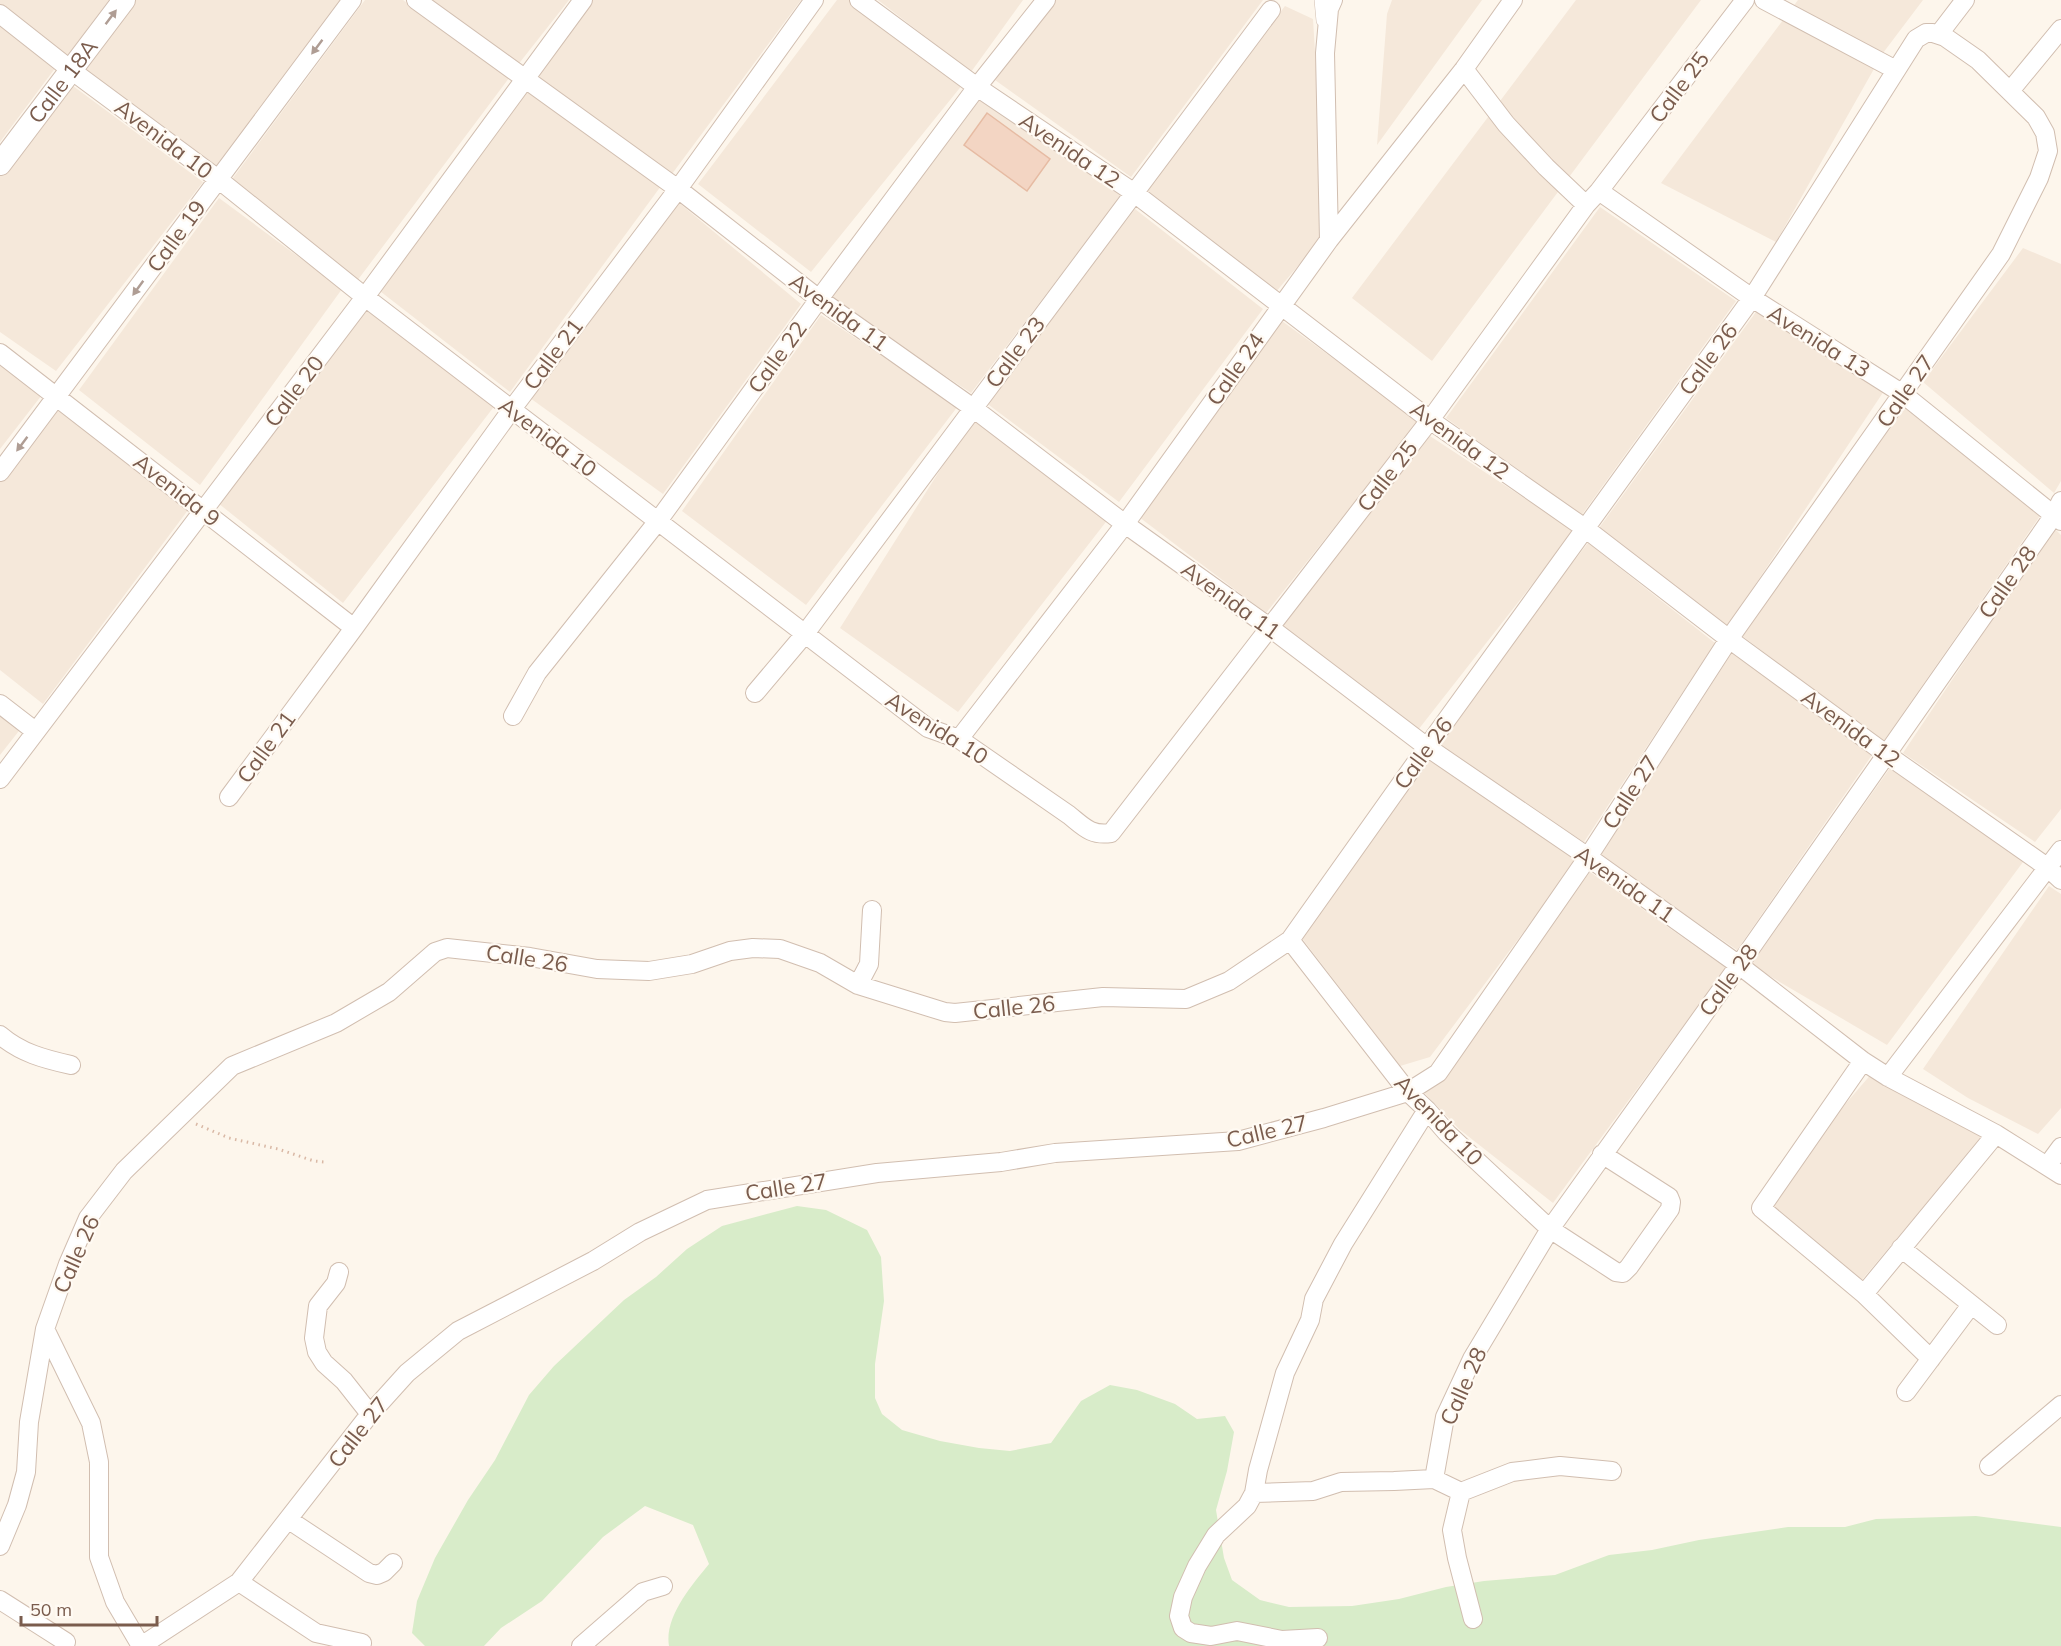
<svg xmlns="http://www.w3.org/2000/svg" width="2061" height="1646" viewBox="0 0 2061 1646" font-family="Mulish,sans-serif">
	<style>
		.residential { fill: #f5e8da }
		.green { fill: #d8ecc9 }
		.building { fill: #f3d5c3; stroke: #e6bba3; stroke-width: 1.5 }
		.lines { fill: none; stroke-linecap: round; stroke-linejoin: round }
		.service-casing { stroke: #d1beb0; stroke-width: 10 }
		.minor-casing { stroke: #d1beb0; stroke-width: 20 }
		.tertiary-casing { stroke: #d1beb0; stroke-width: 24 }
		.path { stroke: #d9b8a5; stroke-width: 3; stroke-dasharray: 1.5 4.5; stroke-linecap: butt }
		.service { stroke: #fff; stroke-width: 9 }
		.minor { stroke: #fff; stroke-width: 18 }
		.tertiary { stroke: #fff; stroke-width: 22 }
		.oneway { fill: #af9d94 }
		.labels { text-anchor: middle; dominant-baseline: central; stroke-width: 4.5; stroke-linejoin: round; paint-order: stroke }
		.street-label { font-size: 22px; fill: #7a5c4d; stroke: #fffaf3 }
	</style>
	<rect width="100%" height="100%" fill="#fdf6ec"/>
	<path class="residential" d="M0,0h109l-44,59 -65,-50z
		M133,0h213l-132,173 -134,-103z
		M365,0h38l106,78 -152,203 -130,-95z
		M429,0h140l-52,66z
		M591,0h210l-132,178 -136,-102z
		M837,0h14l112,84 -152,188 -113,-88z
		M878,0h145l-52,72z
		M1055,0h208l-132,177 -136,-97z
		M1392,0h90l-105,145 10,-131z
		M1576,0h125l-269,361 -80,-63z
		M1798,0h125l-40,53 -107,189 -115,-59z
		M1285,6l28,13 13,214 -51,60 -130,-103z
		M0,25l56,42 -56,75z
		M69,83l134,99 -147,189 -56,-39v-158z
		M523,84l138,102 -151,206 -134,-104z
		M982,93l140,101 -151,199 -142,-95z
		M219,198l123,91 -142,196 -121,-95z
		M678,202l123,102 -138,190 -133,-96z
		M1600,207l136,94 -155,215 -135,-98z
		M1135,209l128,100 -144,193 -134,-100z
		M2023,248l38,16v217l-7,12 -131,-111z
		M361,305l135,99 -153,199 -125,-100z
		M1761,305l123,86 -157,236 -128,-99z
		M821,315l137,91 -152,199 -124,-94z
		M1282,321l137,100 -153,192 -131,-99z
		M0,359l45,32 -45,58z
		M1906,399l134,117 -157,226 -142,-107z
		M59,403l132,103 -148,198 -43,-34v-191z
		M973,418l136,100 -151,194 -118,-84z
		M1430,436l144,95 -156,199 -136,-105z
		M2054,528l7,7v274l-26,33 -132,-89z
		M1588,543l127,100 -131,199 -152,-99z
		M1732,653l140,102 -135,195 -137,-94z
		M0,701l26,21 -26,33z
		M1423,754l156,104 -149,199 -30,9 -109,-142z
		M1890,768l136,90 -139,187 -136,-80z
		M1590,872l136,96 -173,235 -94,-74 -42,-44 24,-12z
		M2049,886l12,8v214l-23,26 -70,-36 -45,-29z
		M1873,1072l114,60 -127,150 -91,-75 73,-99z"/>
	<path class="green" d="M797,1206l29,4 41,20 14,27 3,44 -9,63v34l7,16 20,16 38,11 39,7 31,3 41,-8 30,-42 29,-16 27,5 38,14 22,15 28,-3 9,16 -7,39 -11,39 8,48 8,22 28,20 29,7 63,-1 47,-7 47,-12 38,-6 71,-6 54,-20 43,-5 47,-10 89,-13h57l31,-8 100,-3 85,11v119h-1392c-5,-29 23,-61 40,-82l-16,-39 -48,-19 -42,31 -61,64 -41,27 -17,18h-59l-13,-13 5,-32 18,-43 33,-58 27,-40 34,-65 25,-29 70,-66 32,-23 31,-28 35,-23z"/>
	<path class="building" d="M987,113l63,46 -23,32 -63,-46z"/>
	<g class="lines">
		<defs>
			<path id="service" d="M1319,0l2,21"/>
			<path id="minor" d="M416,0l262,189 141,110 154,109 152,116 144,103 158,120 161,110 151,108 124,96 25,16 108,57 65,41
				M859,0l118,87 156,105 297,228 156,109 143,110 157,115 161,113 14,13
				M1764,0l132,70
				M0,14l71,56 147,109 147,118 563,431 31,11 110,76c15,12 22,21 42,18l319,-413 156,-215 13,-14 146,-191
				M1939,34l26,-34
				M1464,69l42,55 40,43 40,38
				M2010,91l51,-62
				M1599,191l153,107 151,96 158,127
				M1329,240l-4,-187 4,-44 4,-9
				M0,353l354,275
				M0,472l352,-472
				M755,693l49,-58 467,-625
				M0,704l35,27
				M513,716l24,-43 121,-152 161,-222 158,-212 69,-87
				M959,739l166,-215 204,-284 135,-171 49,-69
				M0,779l365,-482 218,-297
				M229,797l125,-169 158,-219 166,-220 136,-189
				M1290,940l118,152 19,18 20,23 103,96 66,43 7,1 6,-6 41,-58 1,-7 -2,-5 -67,-43
				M858,985l11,-21 3,-54
				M0,1035c21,18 44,24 71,30
				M1863,1061l-102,147 103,86 67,65
				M1888,1077l173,-227
				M2047,1166l14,-19
				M1901,1248l96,77
				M339,1272l-3,11 -18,23 -4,32 3,14 7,11 20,18 26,33
				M1864,1294l132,-160
				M45,1329l46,94 8,39v95l16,45 26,44
				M1906,1392l65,-87
				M1989,1466l72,-61
				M1434,1479l11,-62 27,-58 78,-130 189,-264 315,-450 7,-14
				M1461,1492l-9,38 5,28 16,61
				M1254,1493l59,-2 28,-9 53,-1 40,-2 27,13 51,-20 48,-6 52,5
				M289,1520l80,53 8,2 7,-3 9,-9
				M0,1546l17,-41 9,-33 3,-50 16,-93 23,-65 20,-46 36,-47 108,-105 104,-43 53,-31 46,-40 12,-4 83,9 67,12 52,2 43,-7 38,-13 23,-3 27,1 40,14 38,22 87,27 10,1 148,-16 83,2 43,-18 61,-41 137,-193 325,-449 164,-259 10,-6h7l12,4 33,23 58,57 9,16 3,18 -9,27 -38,76 -272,385 -141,218 -150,216 -30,19 -84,26 -86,23 -183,12 -54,9 -124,11 -170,27 -67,32 -47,29 -135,70 -51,42 -37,41 -131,168 -98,64
				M239,1582l77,51 46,10
				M0,1600l66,42
				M1318,1638l-36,2 -45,-9 -26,5 -20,-3 -8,-5 -4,-12 4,-19 14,-31 19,-31 31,-29 7,-13 4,-23 27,-97 25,-53 4,-21 29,-55 84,-134
				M581,1646l62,-54 20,-6"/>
			<g id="tertiary">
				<path id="s1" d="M0,164l124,-164"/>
			</g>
		</defs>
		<use href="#service" class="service-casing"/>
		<use href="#minor" class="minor-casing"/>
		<use href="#tertiary" class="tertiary-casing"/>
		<path class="path" d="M196,1124l33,14 49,11 36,12 10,1"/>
		<use href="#service" class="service"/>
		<use href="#minor" class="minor"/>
		<use href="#tertiary" class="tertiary"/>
	</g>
	<defs><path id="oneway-solid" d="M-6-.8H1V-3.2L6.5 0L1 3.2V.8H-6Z" transform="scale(1.5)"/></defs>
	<g class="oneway">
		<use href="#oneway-solid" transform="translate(111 17) rotate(-53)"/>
		<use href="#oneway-solid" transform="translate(317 47) rotate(127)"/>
		<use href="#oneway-solid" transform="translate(138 288) rotate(126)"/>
		<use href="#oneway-solid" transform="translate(22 444) rotate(127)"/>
	</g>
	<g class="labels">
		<g class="street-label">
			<text stroke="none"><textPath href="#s1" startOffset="104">Calle 18A</textPath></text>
			<text transform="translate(1679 87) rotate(-53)">Calle 25</text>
			<text transform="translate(164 139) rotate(37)">Avenida 10</text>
			<text transform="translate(1070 150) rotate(34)">Avenida 12</text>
			<text transform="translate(176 236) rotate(-54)">Calle 19</text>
			<text transform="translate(839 312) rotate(36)">Avenida 11</text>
			<text transform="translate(1819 341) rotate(32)">Avenida 13</text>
			<text transform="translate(1015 352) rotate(-53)">Calle 23</text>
			<text transform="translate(553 354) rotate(-53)">Calle 21</text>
			<text transform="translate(777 357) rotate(-54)">Calle 22</text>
			<text transform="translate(1708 359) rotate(-54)">Calle 26</text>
			<text transform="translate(1235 369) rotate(-55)">Calle 24</text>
			<text transform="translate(294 391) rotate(-53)">Calle 20</text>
			<text transform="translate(1905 391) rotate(-55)">Calle 27</text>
			<text transform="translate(548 437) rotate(37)">Avenida 10</text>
			<text transform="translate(1460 440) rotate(36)">Avenida 12</text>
			<text transform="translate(1387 476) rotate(-52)">Calle 25</text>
			<text transform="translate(177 490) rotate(38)">Avenida 9</text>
			<text transform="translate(2007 582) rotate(-55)">Calle 28</text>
			<text transform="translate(1231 600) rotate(36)">Avenida 11</text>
			<text transform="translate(937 728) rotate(32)">Avenida 10</text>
			<text transform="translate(1851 728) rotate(36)">Avenida 12</text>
			<text transform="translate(266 747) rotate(-54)">Calle 21</text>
			<text transform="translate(1423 753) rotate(-54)">Calle 26</text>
			<text transform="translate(1630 792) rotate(-57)">Calle 27</text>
			<text transform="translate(1625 884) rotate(35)">Avenida 11</text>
			<text transform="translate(527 958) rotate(9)">Calle 26</text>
			<text transform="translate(1728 980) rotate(-54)">Calle 28</text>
			<text transform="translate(1014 1007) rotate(-6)">Calle 26</text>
			<text transform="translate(1439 1120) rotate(46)">Avenida 10</text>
			<text transform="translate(1267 1131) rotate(-13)">Calle 27</text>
			<text transform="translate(786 1187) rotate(-9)">Calle 27</text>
			<text transform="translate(76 1254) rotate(-66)">Calle 26</text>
			<text transform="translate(1463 1386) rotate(-66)">Calle 28</text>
			<text transform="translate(358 1432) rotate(-52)">Calle 27</text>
		</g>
	</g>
	<path d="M21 1616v9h136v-9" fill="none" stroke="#7a5c4d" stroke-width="3"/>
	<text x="30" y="1616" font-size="18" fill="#7a5c4d" stroke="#fffaf3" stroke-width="4.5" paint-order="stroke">50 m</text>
</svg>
